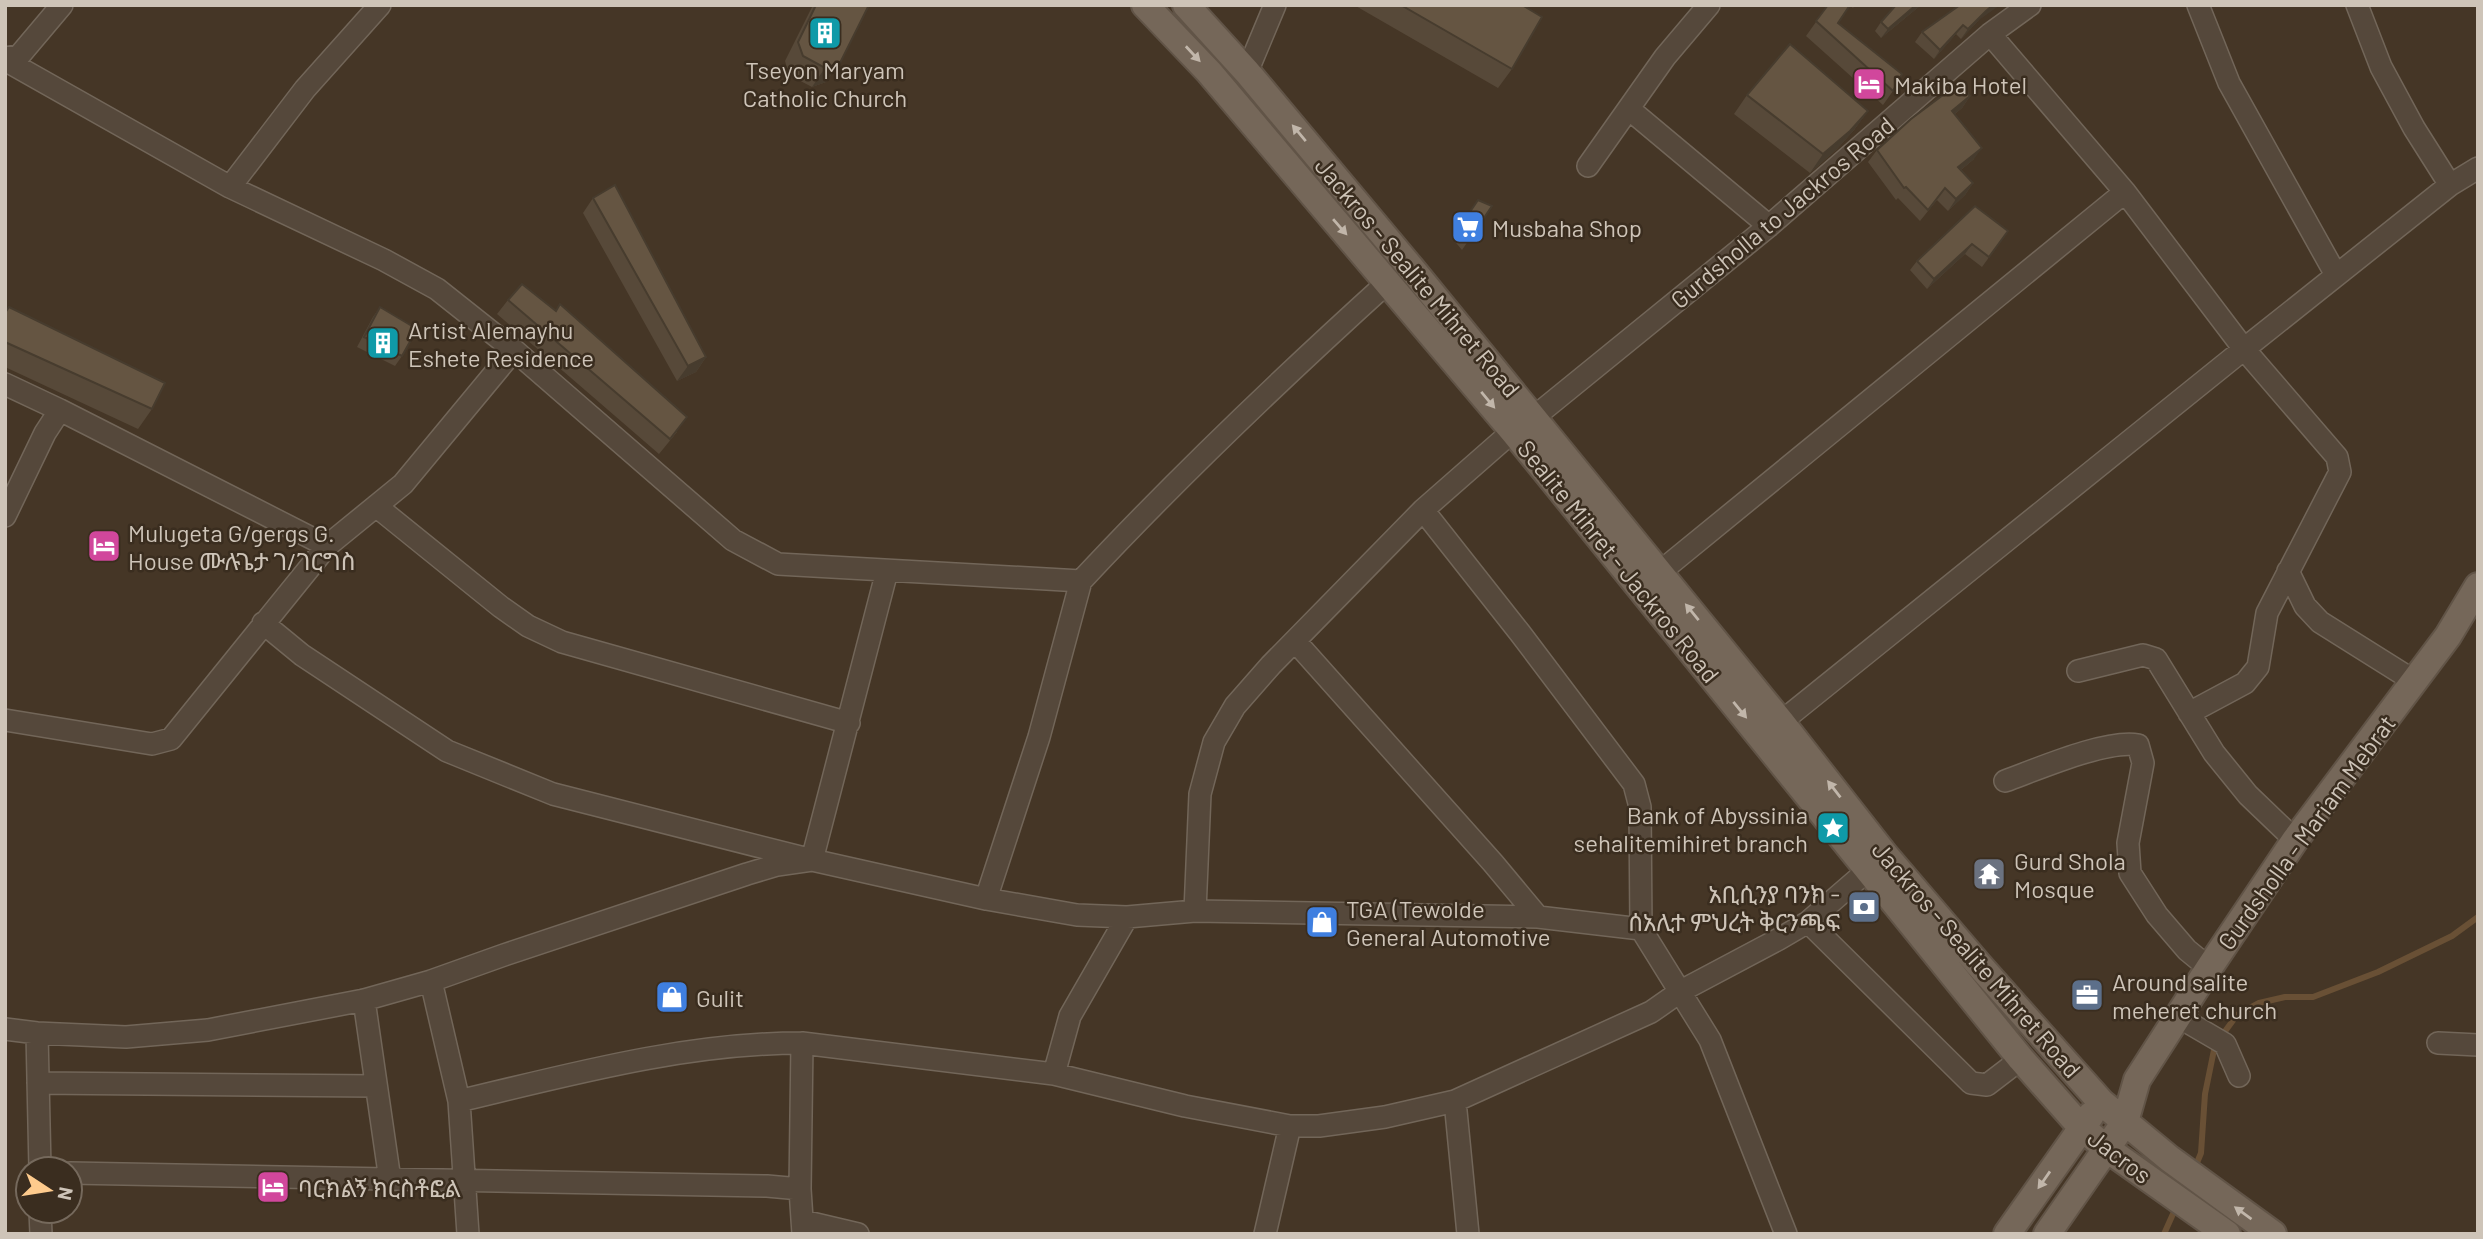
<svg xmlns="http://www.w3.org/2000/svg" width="2483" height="1239" viewBox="0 0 2483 1239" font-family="Barlow,'Noto Sans Ethiopic',sans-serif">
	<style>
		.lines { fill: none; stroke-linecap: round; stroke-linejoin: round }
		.stream { stroke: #695035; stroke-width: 6 }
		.minor-casing { stroke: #726659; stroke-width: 24 }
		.major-casing { stroke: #615447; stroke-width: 30 }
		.minor { stroke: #55483b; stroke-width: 21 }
		.major { stroke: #756759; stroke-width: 26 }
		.wall { fill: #574939 }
		.shaded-wall { fill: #473c2e }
		.building { fill: #655542; stroke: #473c2e; stroke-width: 2 }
		.oneway { fill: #c1b6aa }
		.labels { text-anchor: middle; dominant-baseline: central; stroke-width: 5; stroke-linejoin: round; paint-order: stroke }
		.poi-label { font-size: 24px; fill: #cec4b8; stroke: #3a2d1f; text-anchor: start }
		.street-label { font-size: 24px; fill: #cec4b8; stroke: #3a2d1f }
	</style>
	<rect width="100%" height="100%" fill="#453626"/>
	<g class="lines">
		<path class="stream" d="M2194,1170l7,-17 4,-59 10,-49 22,-30 22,-12 26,-6h28l65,-25 74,-36 26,-19
			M2164,1234l13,-29"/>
		<defs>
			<path id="minor" d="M2198,5l31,78 107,192
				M2357,5l24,62 33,61 36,57
				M1990,34l135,158 119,157 206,-164 28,-17
				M5,58l14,-2 43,-51
				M5,60l225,127 154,73 53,29 77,61 219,190 45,24 303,17c97,-104 201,-203 307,-299
				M1247,72l28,-67
				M1629,109l140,117
				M1588,166l77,-109 44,-52
				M230,187l75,-98 75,-84
				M5,384l55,26
				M376,506l125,101 27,19 34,16 287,81
				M1423,510l97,123 114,151 6,23 1,122 69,111 76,194
				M5,516l40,-83 15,-23 267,136
				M887,571l-75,289 174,39 91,16 50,2 68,-6
				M2288,571l17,35 15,16 94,59
				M1660,572l465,-380
				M1295,641l198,222 45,54 -343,-6 5,-117 14,-52 21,-36 36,-41 152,-155 90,-79 20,-13 236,-192 221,-192 40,-29
				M2078,671l65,-16 13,4 58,94 34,42 47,45
				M5,720l147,24 19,-5 156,-193 76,-62 111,-134
				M1781,722l463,-373 93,108 3,15 -73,141 -9,54 -13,16 -56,30
				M2005,781c33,-12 102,-42 133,-36l5,18 -15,80 2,30 27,42 30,35 22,18
				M986,899l53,-162 42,-156
				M1127,917l-57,99 -16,58 131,32 105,20h29l66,-9 70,-16 196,-89 30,-21 98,-52 29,-17 59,-51
				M1538,917l103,12
				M1808,922l163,161 16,2 34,-26
				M431,981l28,120
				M364,1000l26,180
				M2177,1016l48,28 14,32
				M5,1029l32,4 89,4 82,-7 156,-30 67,-19 73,-26 243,-81 30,-9 35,-5 -259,-66 -106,-43 -145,-96 -39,-32
				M37,1033l3,136
				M2438,1043l40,2
				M38,1083l338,3
				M1455,1101l13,133
				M70,1173l697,13 33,3 3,45
				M800,1189l2,-146
				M40,1211l1,23
				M803,1221l55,13
				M468,1234l-9,-133c113,-27 227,-58 343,-58l252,31
				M1265,1234l25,-108"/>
			<path id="major" d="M1145,5l64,67 304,359 508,628 60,68 26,22 120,85
				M1186,5l61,67 164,196 370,454 104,133 94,110 122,137 69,57 103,75
				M2007,1234l84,-119
				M2047,1234l78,-112 12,-42 72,-112 86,-128 153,-204 30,-50"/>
		</defs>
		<use href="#minor" class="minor-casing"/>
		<use href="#major" class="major-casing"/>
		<use href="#minor" class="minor"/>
		<use href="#major" class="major"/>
	</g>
	<path class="wall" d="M813,5h56l-43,77 -14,5 -23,-12 -4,-14z
		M1354,5h168l-10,64 -14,19z
		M1828,5h27l-2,3 -3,-3 -12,18 55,68 -10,14 -77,-69z
		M1896,5h25l-40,33 -6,-7 6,-9z
		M1979,20l-18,19 -5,-5 -22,25 -19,-17 7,-10z
		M1747,95l121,16 -14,19 -18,20 -26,23 -76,-59z
		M1970,96l-8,12 -7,6 19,45 -13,11 12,13 -8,12 -17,16 -11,-11 -17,21 -22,-23 -2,2 -28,-38 9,-12z
		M593,198l113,159 -10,15 -19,9 -94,-168z
		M1478,200l14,6 -30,44 -10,-12z
		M2008,231l-26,36 -17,-13 -38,35 -17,-19 7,-9z
		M508,300l169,132 -18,22 -162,-140z
		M9,307l143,102 -14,20 -133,-62v-55z
		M380,307l22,49 -7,10 -38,-19 16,-30z"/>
	<path class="shaded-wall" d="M1916,5h5l-40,33 7,-9z
		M1993,5h7l-21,15 -18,19 7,-10 18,-18z
		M1963,25l-7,9 -22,25 6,-9z
		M840,63l-14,19 -14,5 13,-19z
		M1970,96l-8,12 -18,15 8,-12z
		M1868,111l-14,19 -18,20 -26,23 13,-19z
		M1982,148l-8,11 -24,20 8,-12z
		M1973,183l-8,12 -17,16 8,-12z
		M1972,244l-7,10 -38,35 7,-10z
		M706,357l-10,15 -19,9 11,-15z"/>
	<path class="building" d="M816,5h53l-29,58 -15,5 -22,-12 -5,-14z
		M1401,5h121l20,12 -30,52z
		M1828,5h22l-12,18 64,51 -9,17 -77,-70z
		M1896,5h20l-28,24 -7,-7z
		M1960,5h33l-7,6 -18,18 -5,-4 -23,25 -18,-18z
		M1790,44l78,67 -18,20 -27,23 -76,-59z
		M1959,83l11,13 -18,15 30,37 -24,19 15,16 -17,16 -11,-11 -17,22 -22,-23 -2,1 -27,-38 34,-31z
		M615,185l91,172 -18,9 -95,-168z
		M1478,200l14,6 -23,34 -10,-12z
		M1975,206l33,25 -19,26 -17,-13 -38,35 -17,-18z
		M522,284l34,27 4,-7 127,113 -17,22 -162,-139z
		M9,307l156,76 -13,26 -147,-67v-29z
		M380,307l37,22 -15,27 -38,-19z"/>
	<defs><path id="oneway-solid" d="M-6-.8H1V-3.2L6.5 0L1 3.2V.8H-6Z" transform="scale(1.75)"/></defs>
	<g class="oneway">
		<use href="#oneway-solid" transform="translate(1193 54) rotate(47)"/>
		<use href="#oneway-solid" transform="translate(1299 133) rotate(-130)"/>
		<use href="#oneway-solid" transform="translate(1340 227) rotate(49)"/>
		<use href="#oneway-solid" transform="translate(1488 400) rotate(50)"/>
		<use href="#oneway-solid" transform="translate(1692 612) rotate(-129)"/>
		<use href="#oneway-solid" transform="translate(1740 710) rotate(51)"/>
		<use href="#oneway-solid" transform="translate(1834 789) rotate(-128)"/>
		<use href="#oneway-solid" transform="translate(2044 1180) rotate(125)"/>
		<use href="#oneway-solid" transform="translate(2243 1213) rotate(-144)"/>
	</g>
	<defs>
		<symbol id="building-square" viewBox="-11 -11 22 22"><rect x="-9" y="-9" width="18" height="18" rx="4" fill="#0f9aa8" stroke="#3a2d1f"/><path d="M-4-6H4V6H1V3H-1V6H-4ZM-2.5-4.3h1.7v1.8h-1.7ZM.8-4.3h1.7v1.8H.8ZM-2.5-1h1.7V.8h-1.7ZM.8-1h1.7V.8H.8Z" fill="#fff"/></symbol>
		<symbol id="hotel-square" viewBox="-11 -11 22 22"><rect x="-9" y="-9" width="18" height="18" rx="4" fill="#d1479c" stroke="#3a2d1f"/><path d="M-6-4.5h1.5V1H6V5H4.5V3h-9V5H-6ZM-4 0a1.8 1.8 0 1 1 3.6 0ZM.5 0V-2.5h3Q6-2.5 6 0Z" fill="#fff"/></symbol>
		<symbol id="supermarket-square" viewBox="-11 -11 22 22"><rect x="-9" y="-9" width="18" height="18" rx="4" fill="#3f7fe0" stroke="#3a2d1f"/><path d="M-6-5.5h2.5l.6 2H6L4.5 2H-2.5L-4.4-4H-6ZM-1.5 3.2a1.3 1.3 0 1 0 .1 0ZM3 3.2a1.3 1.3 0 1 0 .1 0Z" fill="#fff"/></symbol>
		<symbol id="sight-square" viewBox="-11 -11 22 22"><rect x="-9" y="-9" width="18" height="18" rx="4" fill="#0f9aa8" stroke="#3a2d1f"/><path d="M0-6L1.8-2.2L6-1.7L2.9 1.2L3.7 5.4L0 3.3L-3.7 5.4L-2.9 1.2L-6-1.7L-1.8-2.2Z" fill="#fff"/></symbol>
		<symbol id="temple-square" viewBox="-11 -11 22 22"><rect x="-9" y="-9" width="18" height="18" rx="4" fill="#6b7280" stroke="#3a2d1f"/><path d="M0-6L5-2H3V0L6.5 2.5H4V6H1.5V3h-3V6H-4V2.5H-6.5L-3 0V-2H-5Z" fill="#fff"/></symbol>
		<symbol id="bank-square" viewBox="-11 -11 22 22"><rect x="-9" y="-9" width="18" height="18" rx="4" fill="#5c6f8a" stroke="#3a2d1f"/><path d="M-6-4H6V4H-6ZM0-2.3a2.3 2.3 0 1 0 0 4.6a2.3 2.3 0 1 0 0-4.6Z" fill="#fff"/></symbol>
		<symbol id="shop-square" viewBox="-11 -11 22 22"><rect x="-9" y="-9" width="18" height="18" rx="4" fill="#3f7fe0" stroke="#3a2d1f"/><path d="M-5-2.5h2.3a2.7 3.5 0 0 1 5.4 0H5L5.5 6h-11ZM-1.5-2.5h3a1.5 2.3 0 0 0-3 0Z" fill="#fff"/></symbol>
		<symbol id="office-square" viewBox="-11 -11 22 22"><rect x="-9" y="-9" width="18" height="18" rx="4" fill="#5c6f8a" stroke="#3a2d1f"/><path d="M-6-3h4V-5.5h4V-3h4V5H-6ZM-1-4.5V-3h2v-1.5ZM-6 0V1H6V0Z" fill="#fff"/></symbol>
	</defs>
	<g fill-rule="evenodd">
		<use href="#building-square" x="806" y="14" width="38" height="38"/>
		<use href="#hotel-square" x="1850" y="65" width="38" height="38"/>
		<use href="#supermarket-square" x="1449" y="208" width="38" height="38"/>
		<use href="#building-square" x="364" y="324" width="38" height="38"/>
		<use href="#hotel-square" x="85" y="527" width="38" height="38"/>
		<use href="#sight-square" x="1814" y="809" width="38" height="38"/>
		<use href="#temple-square" x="1970" y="855" width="38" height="38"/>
		<use href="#bank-square" x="1845" y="888" width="38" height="38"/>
		<use href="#shop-square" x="1303" y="903" width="38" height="38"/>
		<use href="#office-square" x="2068" y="976" width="38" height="38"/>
		<use href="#shop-square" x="653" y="978" width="38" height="38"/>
		<use href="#hotel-square" x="254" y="1168" width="38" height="38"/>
	</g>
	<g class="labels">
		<g class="poi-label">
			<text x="825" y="69" text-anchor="middle">Tseyon Maryam<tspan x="825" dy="28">Catholic Church</tspan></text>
			<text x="1894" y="84">Makiba Hotel</text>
			<text x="1492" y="227">Musbaha Shop</text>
			<text x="408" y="329">Artist Alemayhu<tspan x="408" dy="28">Eshete Residence</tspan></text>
			<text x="128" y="532">Mulugeta G/gergs G.<tspan x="128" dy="28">House ሙሉጌታ ገ/ገርግስ</tspan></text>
			<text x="1808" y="814" text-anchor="end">Bank of Abyssinia<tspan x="1808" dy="28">sehalitemihiret branch</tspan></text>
			<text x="2014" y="860">Gurd Shola<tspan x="2014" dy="28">Mosque</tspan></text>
			<text x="1840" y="893" text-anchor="end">አቢሲንያ ባንክ -<tspan x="1840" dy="28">ሰአሊተ ምህረት ቅርንጫፍ</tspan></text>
			<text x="1346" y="908">TGA (Tewolde<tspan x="1346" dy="28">General Automotive</tspan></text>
			<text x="2112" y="981">Around salite<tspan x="2112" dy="28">meheret church</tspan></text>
			<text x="696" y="997">Gulit</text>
			<text x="298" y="1187">ባርክልኝ ክርስቶፎል</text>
		</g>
		<g class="street-label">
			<text transform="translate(1782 212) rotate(-40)">Gurdsholla to Jackros Road</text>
			<text transform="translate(1418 277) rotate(50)">Jackros - Sealite Mihret Road</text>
			<text transform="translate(1619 561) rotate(51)">Sealite Mihret - Jackros Road</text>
			<text transform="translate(2306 832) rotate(-54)">Gurdsholla - Mariam Mebrat</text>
			<text transform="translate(1977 959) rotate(49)">Jackros - Sealite Mihret Road</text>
			<text transform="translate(2120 1156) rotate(37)">Jacros</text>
		</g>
	</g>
	<rect width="2483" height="1239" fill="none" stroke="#cec4b8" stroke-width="14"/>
	<g transform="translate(49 1190) rotate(102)"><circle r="33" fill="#3a2d1f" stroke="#75695c" stroke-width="2"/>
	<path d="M0-5L12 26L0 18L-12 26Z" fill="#fecb8d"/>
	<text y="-10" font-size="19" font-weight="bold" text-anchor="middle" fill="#cec4b8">N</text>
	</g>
</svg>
